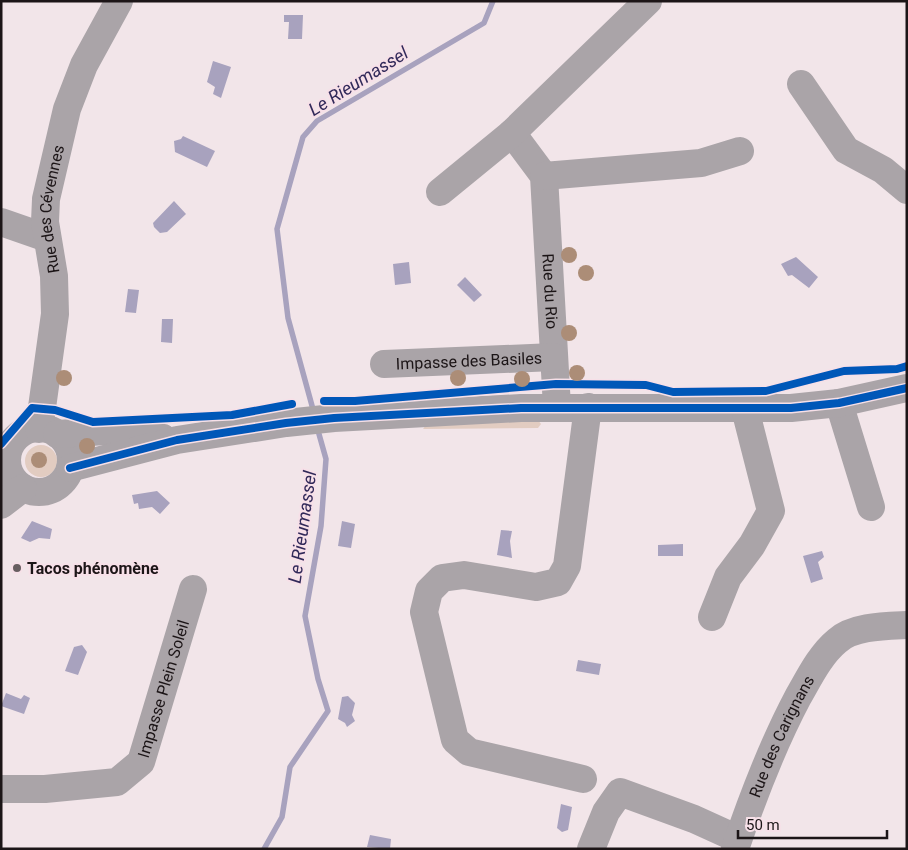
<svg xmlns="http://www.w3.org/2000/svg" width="908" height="850" viewBox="0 0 908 850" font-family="Roboto,sans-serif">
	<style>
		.green { fill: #e2ccc1 }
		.water { fill: #a8a2be }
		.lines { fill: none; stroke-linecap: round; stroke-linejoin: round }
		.stream { stroke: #a8a2be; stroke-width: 5.5 }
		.minor { stroke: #aaa4a8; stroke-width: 28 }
		.cycleway-casing { stroke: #f7e0e8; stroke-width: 11 }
		.cycleway { stroke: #0057b8; stroke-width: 8 }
		.tree { fill: #ac8d77 }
		.poi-dot { fill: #675e60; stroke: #f7e0e8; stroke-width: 2 }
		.labels { text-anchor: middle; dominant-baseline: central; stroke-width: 4; stroke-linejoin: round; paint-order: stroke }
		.street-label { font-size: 16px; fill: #1c1517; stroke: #f7e0e8 }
		.poi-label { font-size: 16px; font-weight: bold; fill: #1c1517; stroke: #f7e0e8; text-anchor: start }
		.water-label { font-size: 18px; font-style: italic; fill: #312959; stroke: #f7e0e8 }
	</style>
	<rect width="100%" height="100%" fill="#f2e5e9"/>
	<path class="green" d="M537,419l4,5 -3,4 -115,1 4,-5z
		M25 461a16 16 0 1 1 32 0a16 16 0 1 1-32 0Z"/>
	<path class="water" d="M284,15h19l-1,24h-14l1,-17h-5z
		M213,61l18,6 -10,31 -8,-4 2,-7 -8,-5z
		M183,136l32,15 -8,16 -32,-15 -1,-11 7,-2z
		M174,201l12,13 -19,18 -7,1 -6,-6 -1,-4z
		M796,257l22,20 -9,11 -17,-13 -4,1 -7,-12z
		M409,262l2,21 -16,2 -2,-21z
		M465,277l17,18 -8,7 -17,-17z
		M128,289l11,1 -3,23 -11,-1z
		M162,319h11l-1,24 -11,-1z
		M157,491l13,12 -10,11 -8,-7 -13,2 -1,-6 -4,1 -2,-9z
		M32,521l20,8 -2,10 -11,-1 -9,4 -9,-4z
		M342,521l13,3 -4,24 -13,-2z
		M501,530l11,1 -2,10 2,17 -15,-3z
		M683,544v12h-25v-11z
		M822,551l2,6 -6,5 5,17 -12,4 -8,-27z
		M82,645l5,7 -9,23 -13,-4 9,-24z
		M578,660l23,4 -2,11 -23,-4z
		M6,693l15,6 3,-4 6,3 -6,16 -23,-8z
		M348,696l7,7 -3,12 3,6 -8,6 -2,-4 -7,-4 4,-22z
		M561,804l11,3 -4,23 -6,2 -5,-4z
		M370,835l21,4 -1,10 -23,-2z"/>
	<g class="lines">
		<path class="stream" d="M314,413l-26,-95 -11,-89 26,-92 14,-16 167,-98 9,-22
			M264,849l18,-32 8,-50 38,-56 -10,-32 -13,-63 16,-90 5,-67 -9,-32"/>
		<g class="minor">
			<path d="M801,84l45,66 37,20 24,20"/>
			<path id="s1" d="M512,133l32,43 13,231"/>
			<path d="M544,176l157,-13 39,-12"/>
			<path d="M440,192l72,-59 136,-132"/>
			<path d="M1,222l46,16"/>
			<path id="s2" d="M384,364l170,-7"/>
			<path d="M839,403l32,104"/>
			<circle cx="39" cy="460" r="32"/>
			<path id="s3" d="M39,429l16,-115 -1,-38 -9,-54 1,-23 21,-90 17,-44 35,-64"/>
			<path d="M57,434l49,-3 57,7"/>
			<path d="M70,468l107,-28 109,-17 48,-5 187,-10h270l48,-5 68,-15"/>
			<path d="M1,505l22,-17"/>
			<path d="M712,617l16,-40 24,-32 19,-34 -26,-102"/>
			<path d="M583,779l-114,-27 -14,-12 -31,-128 5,-21 13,-13 22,-3 72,12 22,-5 9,-16 21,-159"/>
			<path id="s4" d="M1,789h44l72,-7 24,-20 52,-173"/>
			<path d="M591,849l15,-37 14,-20 74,27 44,20"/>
			<path id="s5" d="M735,849c18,-53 37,-103 63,-152 11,-19 22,-42 39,-56 16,-15 49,-15 70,-16"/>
		</g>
		<defs>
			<path id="cycleway" d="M324,401h31l201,-17 90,1 27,7 93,-1 78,-20 53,-2 10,-3
				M1,444l31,-36 23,2 38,12 139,-7 60,-11
				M70,468l107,-28 109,-17 48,-5 187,-10h270l48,-5 68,-15"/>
		</defs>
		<use href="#cycleway" class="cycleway-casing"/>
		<use href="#cycleway" class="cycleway"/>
	</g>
	<g class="tree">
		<circle cx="569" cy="255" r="8"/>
		<circle cx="586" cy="273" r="8"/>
		<circle cx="569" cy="333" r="8"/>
		<circle cx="577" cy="373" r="8"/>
		<circle cx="64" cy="378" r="8"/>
		<circle cx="458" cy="378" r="8"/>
		<circle cx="522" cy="379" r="8"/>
		<circle cx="87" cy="446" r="8"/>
		<circle cx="39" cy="460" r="8"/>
	</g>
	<circle class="poi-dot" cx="17" cy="568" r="5"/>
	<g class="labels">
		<g class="street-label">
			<text stroke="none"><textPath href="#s3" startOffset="222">Rue des Cévennes</textPath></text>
			<text stroke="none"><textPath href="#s1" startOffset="169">Rue du Rio</textPath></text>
			<text stroke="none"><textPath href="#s2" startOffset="85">Impasse des Basiles</textPath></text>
			<text stroke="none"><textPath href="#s4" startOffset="224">Impasse Plein Soleil</textPath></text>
			<text stroke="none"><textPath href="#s5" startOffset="122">Rue des Carignans</textPath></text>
		</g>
		<g class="poi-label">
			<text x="27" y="568">Tacos phénomène</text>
		</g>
		<g class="water-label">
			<text transform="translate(358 81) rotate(-32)">Le Rieumassel</text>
			<text transform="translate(302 527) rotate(-82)">Le Rieumassel</text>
		</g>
	</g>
	<rect width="908" height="850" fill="none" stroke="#1c1517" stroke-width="5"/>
	<path d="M738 830v8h149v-8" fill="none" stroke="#1c1517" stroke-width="2.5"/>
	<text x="746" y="830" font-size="15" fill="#1c1517" stroke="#f7e0e8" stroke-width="4" paint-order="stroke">50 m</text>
</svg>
